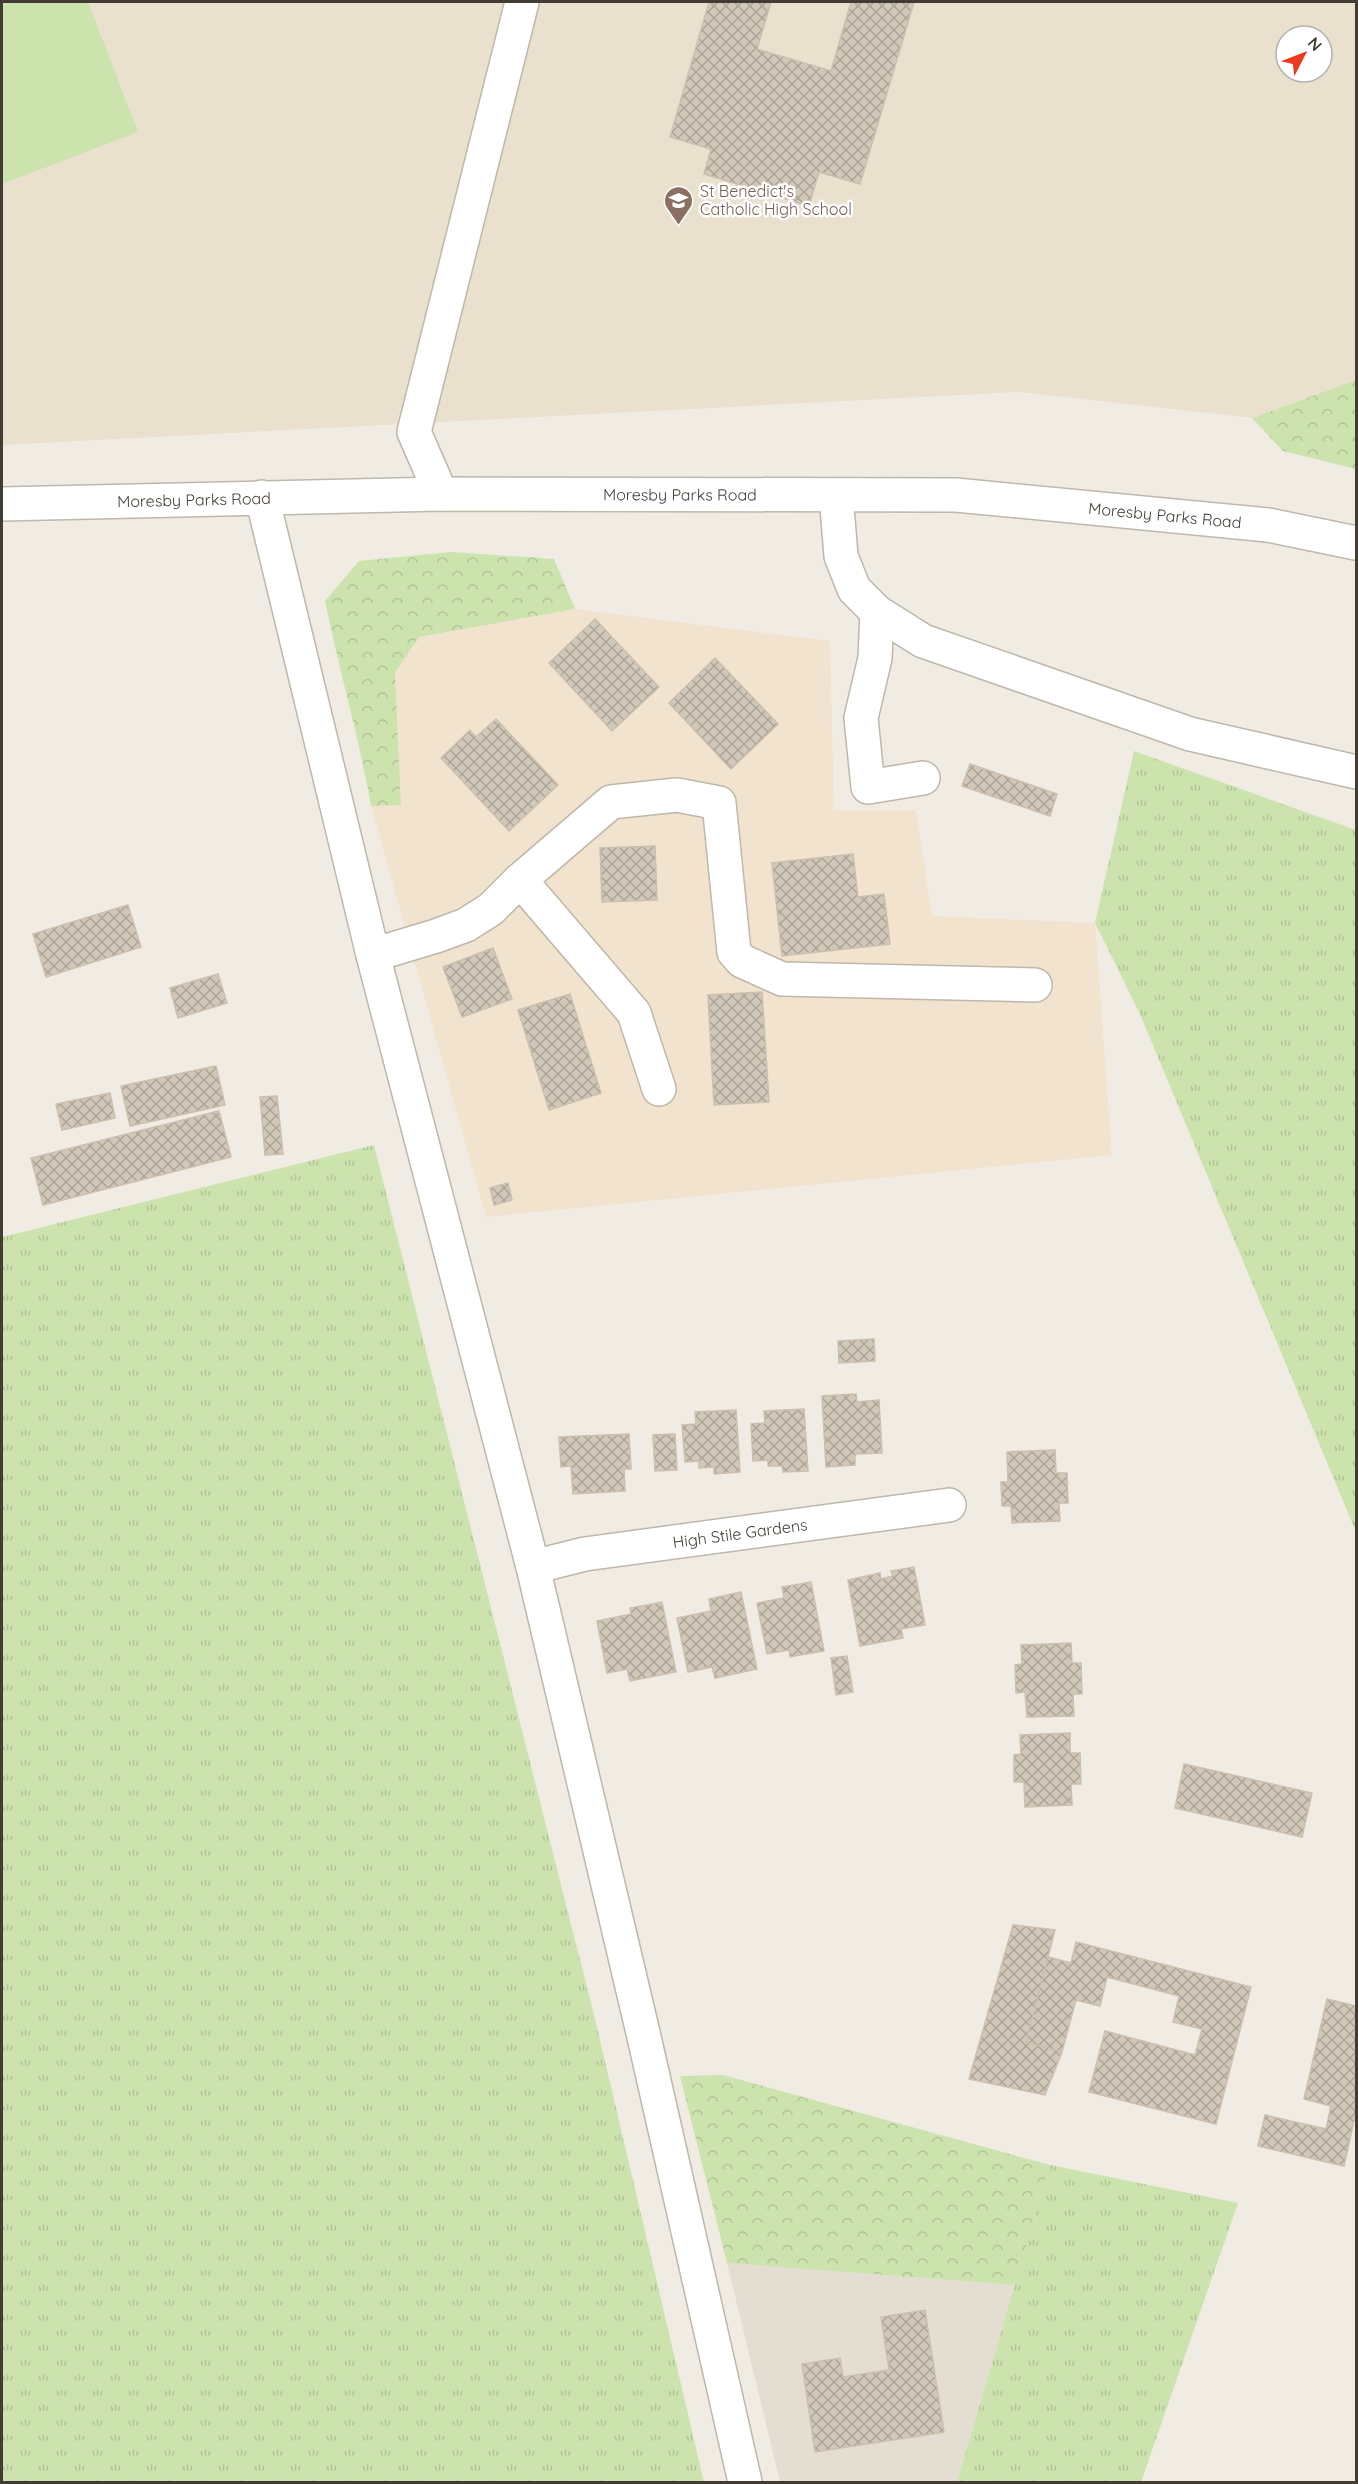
<svg xmlns="http://www.w3.org/2000/svg" width="1358" height="2484" viewBox="0 0 1358 2484" font-family="Quicksand,sans-serif">
	<style>
		.residential { fill: #e4ded2 }
		.commercial { fill: #f2e3cf }
		.education { fill: #e9e1ce; fill-rule: evenodd }
		.grass { fill: url(#grass-tufts) }
		.forest { fill: url(#forest-crowns) }
		.garden { fill: #cce3ae }
		.building { fill: url(#building-cross-hatch); stroke: #ccbfad; stroke-width: 1.5 }
		.lines { fill: none; stroke-linecap: round; stroke-linejoin: round }
		.minor-casing { stroke: #beb7aa; stroke-width: 36 }
		.minor { stroke: #fff; stroke-width: 33 }
		.labels { text-anchor: middle; dominant-baseline: central; stroke-width: 5; stroke-linejoin: round; paint-order: stroke }
		.education-label { font-size: 16px; fill: #785e54; stroke: #fff; text-anchor: start }
		.street-label { font-size: 16px; fill: #423c34; stroke: #fff }
	</style>
	<defs>
		<pattern id="grass-tufts" width="24" height="20" patternUnits="userSpaceOnUse" patternTransform="scale(1.5)"><rect width="24" height="20" fill="#cce3ae"/><path d="M3 7l-1-3M5 7V3M7 7l1-3M15 17l-1-3M17 17v-4M19 17l1-3" fill="none" stroke="#b0c496"/></pattern>
		<pattern id="forest-crowns" width="20" height="18" patternUnits="userSpaceOnUse" patternTransform="scale(1.5)"><rect width="20" height="18" fill="#cce3ae"/><path d="M2 6a3 3 0 1 1 6 0M12 15a3 3 0 1 1 6 0" fill="none" stroke="#b0c496"/></pattern>
		<pattern id="building-cross-hatch" width="8" height="8" patternUnits="userSpaceOnUse" patternTransform="scale(1.5)"><rect width="8" height="8" fill="#d1c8b9"/><path d="M0 0l8 8M0 8l8-8" fill="none" stroke="#aba497"/></pattern>
	</defs>
	<rect width="100%" height="100%" fill="#f1ece3"/>
	<path class="residential" d="M727,2263l288,22 -58,197h-177z"/>
	<path class="commercial" d="M575,609l255,32 4,169h82l16,106 163,7 17,232 -626,62 -115,-411 30,-2 -6,-131 24,-36z"/>
	<path class="education" d="M2,2h1354v378l-104,38 -234,-26 -1016,53zM1286,36h36v36h-36z"/>
	<path class="grass" d="M1134,751l222,79v702l-217,-520 -44,-89z
		M374,1145l222,878 108,459h-702v-1245z
		M1050,2165l188,38 -97,279h-184z"/>
	<path class="forest" d="M1356,380v89l-73,-18 -31,-33z
		M451,552l103,7 21,50 -156,28 -24,36 6,132 -30,1c-12,-69 -32,-136 -46,-205l34,-40z
		M723,2075l327,90 -35,120 -288,-22 -47,-187z"/>
	<path class="garden" d="M2,2h86l50,130 -136,52z"/>
	<path class="building" d="M709,2h62l-14,47 74,22 20,-69h63l-54,182 -41,-12 -10,34 -105,-32 7,-25 -41,-12z
		M595,619l64,68 -47,44 -63,-68z
		M715,658l63,66 -47,45 -62,-66z
		M496,719l62,66 -49,46 -68,-73 29,-28 6,7z
		M970,764l87,30 -7,22 -88,-30z
		M655,846l2,54 -55,2 -2,-54z
		M853,854l5,43 26,-3 6,50 -108,12 -10,-93z
		M128,905l13,42 -95,30 -13,-43z
		M493,948l19,51 -50,18 -19,-50z
		M218,974l9,29 -49,15 -8,-30z
		M762,992l7,110 -55,3 -6,-110z
		M570,994l31,99 -52,17 -31,-100z
		M216,1066l9,39 -95,21 -9,-40z
		M110,1093l5,25 -53,12 -6,-26z
		M277,1096l6,58 -18,1 -5,-58z
		M219,1111l12,46 -188,48 -12,-47z
		M508,1183l4,17 -18,5 -4,-17z
		M874,1339l1,22 -36,2 -1,-22z
		M856,1394l1,8 22,-2 3,53 -27,1v11l-29,2 -4,-71z
		M804,1409l4,62 -25,1 -1,-6h-14v-6l-15,1 -2,-37 14,-1 -1,-12z
		M736,1410l4,62 -26,2v-7l-15,1v-7l-14,1 -3,-37 14,-1 -1,-12z
		M629,1434l2,35h-7l1,22 -52,3 -2,-28 -10,1 -2,-30z
		M675,1434l2,36 -22,1 -2,-36z
		M1055,1450l1,23h11l1,30h-9l1,18 -48,2 -1,-17h-9l-1,-24h7l-1,-30z
		M914,1567l11,58 -24,4 2,9 -43,8 -12,-66 32,-7 1,6 12,-3 -2,-5z
		M811,1582l13,69 -34,6 -1,-7 -22,4 -10,-51 27,-5 -2,-11z
		M741,1592l16,77 -42,9 -3,-11 -24,5 -11,-54 34,-7 -2,-12z
		M662,1602l14,70 -46,9 -3,-12 -20,4 -10,-52 34,-7 -1,-6z
		M1071,1643l1,20h9l1,31h-9l1,22 -47,1 -2,-25 -9,1 -1,-28 7,-1 -1,-19z
		M847,1656l6,36 -17,3 -5,-37z
		M1070,1733v20h10l1,31h-10l1,21 -47,2 -1,-25h-10v-27l7,-1 -1,-19z
		M1184,1764l128,29 -10,44 -127,-29z
		M1013,1925l42,5 -29,112 36,10 -17,43 -76,-16z
		M1076,1942l175,45 -35,137 -127,-32 16,-61 90,24 7,-26 -29,-7 6,-26 -72,-19 -7,29 -24,-6 -14,52 -36,-10 22,-85 23,6z
		M1327,1999l29,7v106l-12,54 -86,-20 7,-31 61,14 5,-23 -27,-7z
		M925,2310l19,122 -129,20 -13,-88 38,-6 3,19 46,-7 -8,-53z"/>
	<g class="lines">
		<defs>
			<g id="minor">
				<path d="M441,494l-27,-62 108,-430"/>
				<path d="M836,495l5,61 13,33 23,23 46,29 267,93 166,38"/>
				<path d="M262,497l111,458 160,612 111,470 101,445"/>
				<path id="s1" d="M2,504l439,-10 515,1 312,30 88,18"/>
				<path d="M877,612l-2,46 -14,60 7,69 55,-9"/>
				<path d="M520,880l114,133 25,76"/>
				<path d="M373,955l63,-19 30,-11 25,-16 29,-29 91,-78 66,-7 42,8 15,149 8,9 40,18 253,6"/>
				<path id="s2" d="M533,1567l52,-13 364,-49"/>
			</g>
		</defs>
		<use href="#minor" class="minor-casing"/>
		<use href="#minor" class="minor"/>
	</g>
	<defs>
		<symbol id="school-pin" viewBox="-11 -11 22 30"><path d="M0 17L-7.5 6A9.5 9.5 0 1 1 7.5 6Z" fill="#8d6e63" stroke="#fff"/><path d="M0-5L7-2L0 1L-7-2ZM-4 1L0 2.5L4 1V4Q0 6-4 4Z" fill="#fff"/></symbol>
	</defs>
	<g fill-rule="evenodd">
		<use href="#school-pin" x="662" y="184" width="33" height="45"/>
	</g>
	<g class="labels">
		<g class="education-label">
			<text x="700" y="191">St Benedict's<tspan x="700" dy="18">Catholic High School</tspan></text>
		</g>
		<g class="street-label">
			<text stroke="none"><textPath href="#s1" startOffset="678">Moresby Parks Road</textPath></text>
			<text stroke="none"><textPath href="#s1" startOffset="192">Moresby Parks Road</textPath></text>
			<text stroke="none"><textPath href="#s1" startOffset="1164">Moresby Parks Road</textPath></text>
			<text stroke="none"><textPath href="#s2" startOffset="210">High Stile Gardens</textPath></text>
		</g>
	</g>
	<rect width="1358" height="2484" fill="none" stroke="#423c34" stroke-width="6"/>
	<g transform="translate(1304 54) rotate(48)"><circle r="28" fill="#ffffff" stroke="#b3b1ae" stroke-width="1.5"/>
	<path d="M0-4.5L10 22L0 15L-10 22Z" fill="#ed3a1e"/>
	<text y="-9" font-size="16" font-weight="bold" text-anchor="middle" fill="#423c34">N</text>
	</g>
</svg>
